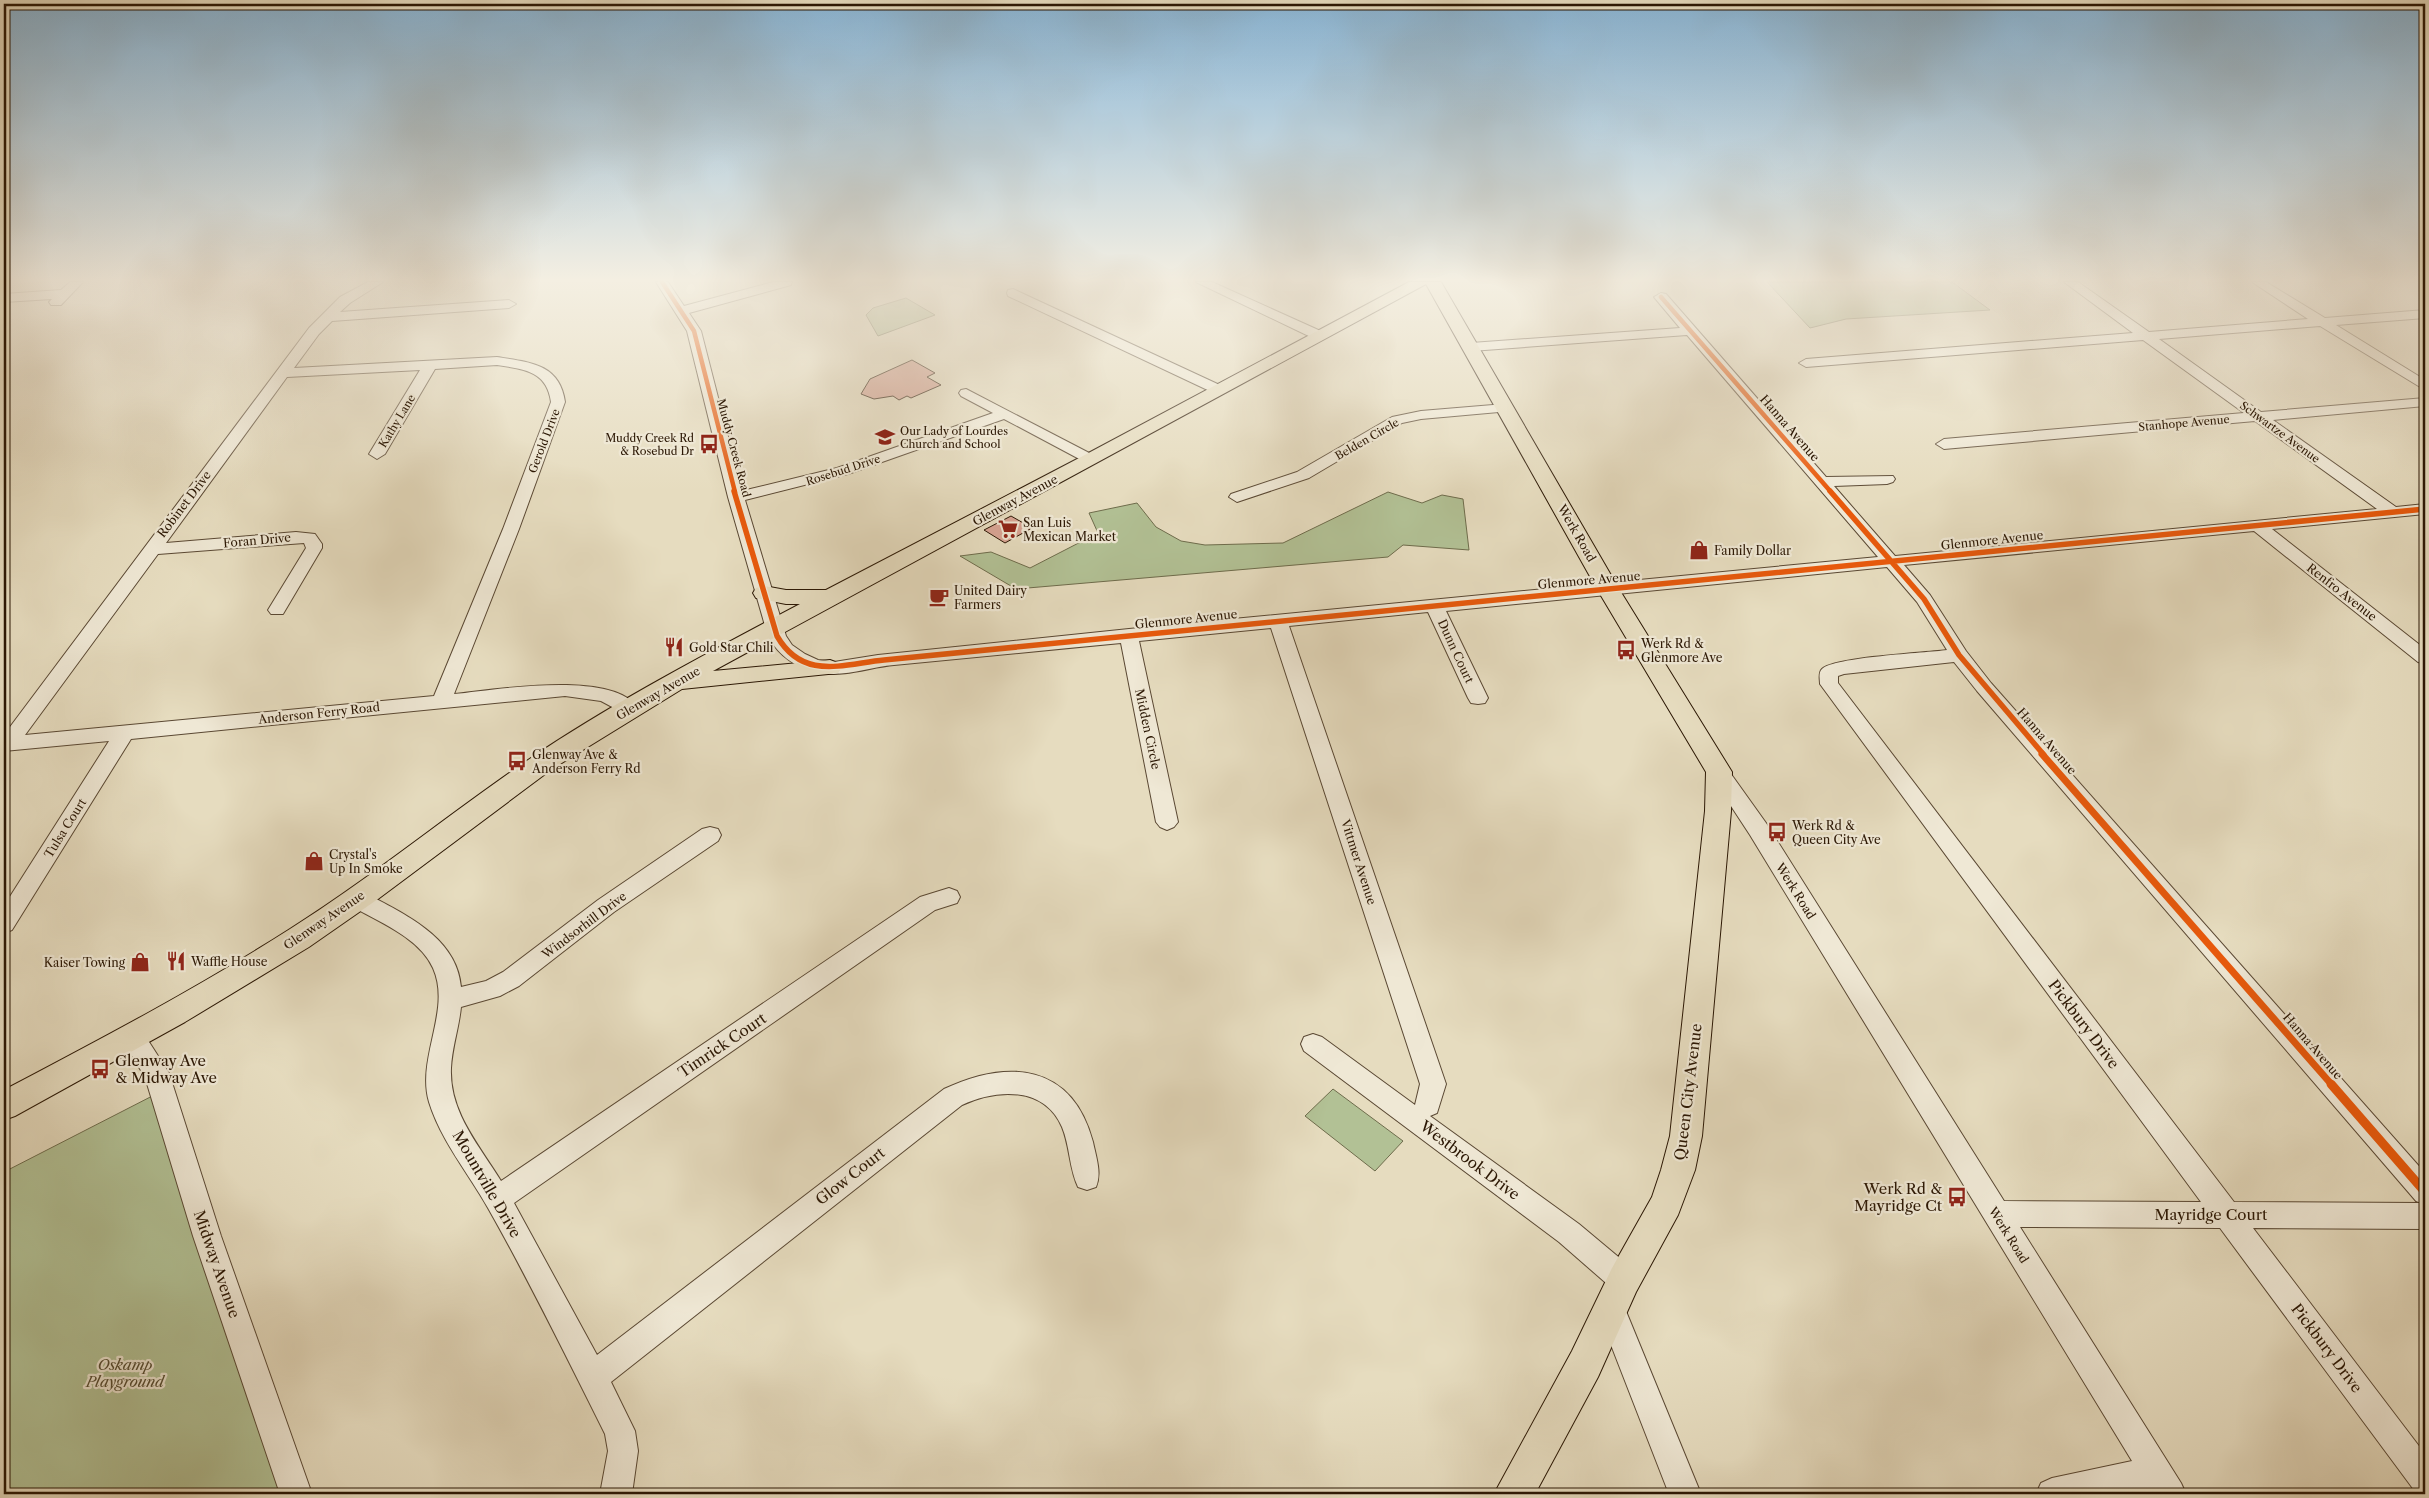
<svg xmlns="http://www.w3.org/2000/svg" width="2429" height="1498" viewBox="0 0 2429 1498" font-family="'Libre Caslon Text',serif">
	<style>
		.green { fill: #b2c195; stroke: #6e6c4c }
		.building { fill: #d9a595; stroke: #2b1704 }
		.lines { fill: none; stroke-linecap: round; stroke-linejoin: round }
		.minor-casing { stroke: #5a4833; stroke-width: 2 }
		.major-casing { stroke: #2b1704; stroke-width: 2 }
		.minor { fill: #efe8d5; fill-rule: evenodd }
		.major { fill: #e6dcbf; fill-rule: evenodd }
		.cycleway-far3-casing { stroke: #efe8d5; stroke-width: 7 }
		.cycleway-far2-casing { stroke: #efe8d5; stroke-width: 8 }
		.cycleway-far1-casing { stroke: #efe8d5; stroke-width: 10 }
		.cycleway-casing { stroke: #efe8d5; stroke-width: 12 }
		.cycleway-far3 { stroke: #e8590c; stroke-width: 4.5 }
		.cycleway-far2 { stroke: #e8590c; stroke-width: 5.5 }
		.cycleway-far1 { stroke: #e8590c; stroke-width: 7 }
		.cycleway { stroke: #e8590c; stroke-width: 9 }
		.labels { text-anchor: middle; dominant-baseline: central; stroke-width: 4.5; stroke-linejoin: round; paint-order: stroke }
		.far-street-label { font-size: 11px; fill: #2b1704; stroke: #efe8d5 }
		.far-poi-label { font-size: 11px; fill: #2b1704; stroke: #efe8d5; text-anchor: start }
		.street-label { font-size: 12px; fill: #2b1704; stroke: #efe8d5 }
		.poi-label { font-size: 12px; fill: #2b1704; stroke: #efe8d5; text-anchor: start }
		.near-street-label { font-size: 15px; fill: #2b1704; stroke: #efe8d5 }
		.near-poi-label { font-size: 15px; fill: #2b1704; stroke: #efe8d5; text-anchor: start }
		.near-park-label { font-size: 15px; font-style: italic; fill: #544a30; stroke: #efe8d5 }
	</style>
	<rect width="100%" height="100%" fill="#e6dcbf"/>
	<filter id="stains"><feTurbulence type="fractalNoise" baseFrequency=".004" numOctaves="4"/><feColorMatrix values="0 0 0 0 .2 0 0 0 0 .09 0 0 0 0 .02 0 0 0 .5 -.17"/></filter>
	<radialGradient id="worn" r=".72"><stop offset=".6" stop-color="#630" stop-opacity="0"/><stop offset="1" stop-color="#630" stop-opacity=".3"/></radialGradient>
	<path class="green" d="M1767,282h185l38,28 -144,9 -36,9z
		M906,298l29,17 -57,21 -12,-21 7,-7z
		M1388,492l34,11 20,-8 21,4 6,51 -66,-5 -15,12 -372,32 -56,-33 31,-4 39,16 68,-35 -9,-20 48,-10 19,24 25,14 24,4 78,-2z
		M1333,1089l70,52 -28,30 -70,-55z
		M162,1091l45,145 89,258h-292v-322z"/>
	<path class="building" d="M912,360l23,13 -8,4 14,8 -30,13 -4,-2 -8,4 -6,-4 -19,3 -13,-5 9,-15z
		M1011,516l21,12 -27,15 -21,-13z"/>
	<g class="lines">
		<defs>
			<path id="minor" d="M70,282h13l-22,23h-10l-2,-3 3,-3 -48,3v-8l57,-4z
				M368,282h15l-33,21 -10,9 169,-12 7,4 -7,4 -177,13 -13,13 -25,34 203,-11c33,5 63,7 68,45l-46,127 -65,165c41,-4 160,-25 185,15l-3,5 -7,2 -28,-15 -36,-5 -434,43 -119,191 -8,3v-27l105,-165 -105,10v-16l305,-407 31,-31zM497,365c27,4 50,6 54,37l-48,127 -69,167 -409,39 133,-181 146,-11 2,5 -38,62 3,4h12l39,-66v-4l-7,-10 -19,-2 -130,11 121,-166 133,-7 -51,84 8,5 8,-5 50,-85z
				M656,282h12l16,24 89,-24h19l-1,3 -102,28 12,18 41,160 95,-23 156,-55 -32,-17 -2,-3 2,-3 5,-1 129,67 3,3 -3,3h-10l-81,-43 -156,55 -103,26 41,136 6,9 13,9 13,6 16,2 44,-7 251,-26 749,-72 -191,-222 -216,16 -7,-4 7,-4 209,-15 -26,-31 7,-4 5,1 160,183 67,-1 2,3 -2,3 -6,2 -53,2 61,70 482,-47 -122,-88 -311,28 -8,-5 8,-5 300,-26 -101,-73 -337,27 -7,-4 7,-4 327,-26 -69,-51h14l71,50 159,-13 -56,-37h14l59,36 100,-8v8l-89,7 89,55v10l-105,-64 -161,13 102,73 164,-14v8l-152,14 123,87 29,-3v10l-153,15 153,120v15l-7,-2 -164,-131 -350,34 26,30 36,56 25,32 434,490v56l-172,-1 172,226v40l-11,-4 -194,-262 -200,-1 161,256 5,11h-34l-4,-6 -27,6h-85l5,-11 11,-5 80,-17 -382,-626 -38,-58 -3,-5 3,-5 7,-2 7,2 40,56 238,378 197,1 -381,-518c0,-5 -2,-11 2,-15 12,-12 103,-16 125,-19l-30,-48 -30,-35 -441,44 42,87 -3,5 -7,1 -7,-1 -3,-5 -40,-86 -139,14 157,458 -9,29 -7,3 149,108 55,46 4,10 -4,10 -10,4 -10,-4 -55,-48 -255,-191 -3,-7 3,-7 9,-3 9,3 93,68 5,-21 -149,-456 -132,13 39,181 -4,5 -7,3 -7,-3 -4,-5 -35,-179c-76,7 -151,15 -227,22 -23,2 -49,12 -72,8 -24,-4 -42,-15 -54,-37l-40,-139 -41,-166zM1954,662l23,29 439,510 5,2 -187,-1 -396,-519v-7l6,-2z
				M1196,282h16l113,51 2,3 -7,4 -5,-1z
				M1013,289l211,98 2,3 -7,4 -5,-1 -206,-97 -1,-3 1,-3z
				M1505,404l7,4 -2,3 -89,8 -19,4 -93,55 -72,24 -8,-5 2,-3 66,-22 95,-55 29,-6z
				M710,827l8,2 3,6 -3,6 -104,71 -95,74 -19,10 -39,11c-2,21 -9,40 -10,61 -2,44 28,77 50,113l419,-284 29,-9 8,3 3,6 -3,6 -22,7 -421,293 83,152 347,-266c64,-30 128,-26 149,53 3,15 9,31 3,45l-9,3 -9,-3c-9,-19 -8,-41 -16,-60 -18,-41 -65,-38 -100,-22l-351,277 24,49 3,20 -6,43h-32l8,-43 -3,-17c-38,-76 -75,-152 -117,-226 -19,-34 -47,-67 -59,-106 -13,-44 23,-92 4,-134 -14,-31 -56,-47 -84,-63l-3,-6 3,-6 8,-3 8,3c39,21 92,44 96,94l25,-6 17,-9 95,-72 104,-71z
				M133,1028l9,3 27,42 52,163 91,258h-32l-87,-258 -48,-159 -24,-39 3,-7z
				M1611,1295l10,4 80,195h-32l-72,-185 4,-10z"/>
			<path id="major" d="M1409,282h32l178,307 113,183 -1,39 -29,325 -7,34 -17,45 -42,77 -38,85 -63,117h-41l78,-143 40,-83 40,-71 9,-27 9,-34 35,-325 1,-39 -109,-183 -171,-305 -713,387 117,-11 8,3 4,5 -4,5 -156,16 -130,80 -174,130 -69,48 -124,75 -170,94 -11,4v-30c97,-51 194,-102 286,-161 84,-53 160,-116 241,-171 86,-58 179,-106 269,-154h-14l-30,-6 -3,-5 3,-5 8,-2 22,4h40l255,-133z"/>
		</defs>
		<use href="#minor" class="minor-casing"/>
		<use href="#major" class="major-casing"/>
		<use href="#minor" class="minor"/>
		<use href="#major" class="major"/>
		<defs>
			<path id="cycleway-far3" d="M662,282l32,49 41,161
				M1661,297l170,195"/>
			<path id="cycleway-far2" d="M734,491l43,145c26,45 66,28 107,24l1541,-151
				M1830,491l94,108 35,56 85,100"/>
			<path id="cycleway-far1" d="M2042,754l290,331"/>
			<path id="cycleway" d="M2331,1084l94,108"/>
		</defs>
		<use href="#cycleway-far3" class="cycleway-far3-casing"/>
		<use href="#cycleway-far2" class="cycleway-far2-casing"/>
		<use href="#cycleway-far1" class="cycleway-far1-casing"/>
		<use href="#cycleway" class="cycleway-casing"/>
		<use href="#cycleway-far3" class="cycleway-far3"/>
		<use href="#cycleway-far2" class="cycleway-far2"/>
		<use href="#cycleway-far1" class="cycleway-far1"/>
		<use href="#cycleway" class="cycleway"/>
	</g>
	<linearGradient id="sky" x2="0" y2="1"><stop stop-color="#89b6d7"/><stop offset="0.57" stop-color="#f4efe2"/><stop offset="1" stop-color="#f4efe2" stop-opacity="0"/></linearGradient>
	<rect width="2429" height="491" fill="url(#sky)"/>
	<defs>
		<symbol id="school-bare" viewBox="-9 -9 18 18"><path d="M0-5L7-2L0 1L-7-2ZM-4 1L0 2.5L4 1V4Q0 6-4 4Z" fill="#8f2418" stroke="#efe8d5" stroke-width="2.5" paint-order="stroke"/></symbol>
		<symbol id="bus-bare" viewBox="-9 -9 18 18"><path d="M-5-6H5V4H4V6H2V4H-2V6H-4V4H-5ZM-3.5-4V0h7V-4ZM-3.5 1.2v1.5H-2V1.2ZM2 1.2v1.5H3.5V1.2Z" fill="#8f2418" stroke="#efe8d5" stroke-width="2.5" paint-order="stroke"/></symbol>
		<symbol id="supermarket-bare" viewBox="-9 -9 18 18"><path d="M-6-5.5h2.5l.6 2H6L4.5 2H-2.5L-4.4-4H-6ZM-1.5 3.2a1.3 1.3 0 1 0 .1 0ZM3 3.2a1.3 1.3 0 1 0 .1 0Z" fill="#8f2418" stroke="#efe8d5" stroke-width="2.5" paint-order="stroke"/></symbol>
		<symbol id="shop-bare" viewBox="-9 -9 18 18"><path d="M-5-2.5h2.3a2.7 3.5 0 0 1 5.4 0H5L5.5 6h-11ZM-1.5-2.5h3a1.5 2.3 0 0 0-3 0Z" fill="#8f2418" stroke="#efe8d5" stroke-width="2.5" paint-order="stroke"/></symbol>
		<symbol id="cafe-bare" viewBox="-9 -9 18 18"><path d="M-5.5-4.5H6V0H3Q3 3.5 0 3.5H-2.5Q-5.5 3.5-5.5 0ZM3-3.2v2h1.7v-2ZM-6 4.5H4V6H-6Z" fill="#8f2418" stroke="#efe8d5" stroke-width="2.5" paint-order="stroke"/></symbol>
		<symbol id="restaurant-bare" viewBox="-9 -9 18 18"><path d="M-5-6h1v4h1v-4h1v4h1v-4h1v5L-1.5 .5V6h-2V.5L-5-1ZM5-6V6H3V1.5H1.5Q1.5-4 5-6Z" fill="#8f2418" stroke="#efe8d5" stroke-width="2.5" paint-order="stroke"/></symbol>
	</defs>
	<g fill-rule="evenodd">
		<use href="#school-bare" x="871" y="423" width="28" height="28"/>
		<use href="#bus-bare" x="695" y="430" width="28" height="28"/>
		<use href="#supermarket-bare" x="994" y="515" width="28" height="28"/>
		<use href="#shop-bare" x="1685" y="536" width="28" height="28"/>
		<use href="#cafe-bare" x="925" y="583" width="28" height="28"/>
		<use href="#restaurant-bare" x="660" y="633" width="28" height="28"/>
		<use href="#bus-bare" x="1612" y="636" width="28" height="28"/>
		<use href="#bus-bare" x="503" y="747" width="28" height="28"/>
		<use href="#bus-bare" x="1763" y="818" width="28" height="28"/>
		<use href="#shop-bare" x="300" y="847" width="28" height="28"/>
		<use href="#restaurant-bare" x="162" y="947" width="28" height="28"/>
		<use href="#shop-bare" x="126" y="948" width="28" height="28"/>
		<use href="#bus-bare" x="86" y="1055" width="28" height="28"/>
		<use href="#bus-bare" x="1943" y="1183" width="28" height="28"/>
	</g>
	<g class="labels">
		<g class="far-street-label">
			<text transform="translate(397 421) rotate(-59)">Kathy Lane</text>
			<text transform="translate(2184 423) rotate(-5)">Stanhope Avenue</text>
			<text transform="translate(2280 432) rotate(36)">Schwartze Avenue</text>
			<text transform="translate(1367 439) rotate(-30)">Belden Circle</text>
			<text transform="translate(544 441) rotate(-69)">Gerold Drive</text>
			<text transform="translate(734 448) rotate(75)">Muddy Creek Road</text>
			<text transform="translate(843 470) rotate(-18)">Rosebud Drive</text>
		</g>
		<g class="far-poi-label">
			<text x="900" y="431">Our Lady of Lourdes<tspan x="900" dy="13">Church and School</tspan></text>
			<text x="694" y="438" text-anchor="end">Muddy Creek Rd<tspan x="694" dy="13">&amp; Rosebud Dr</tspan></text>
		</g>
		<g class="street-label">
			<text transform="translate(1790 428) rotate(49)">Hanna Avenue</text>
			<text transform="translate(1015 500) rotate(-28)">Glenway Avenue</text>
			<text transform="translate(184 504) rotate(-53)">Robinet Drive</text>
			<text transform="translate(1577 533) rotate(60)">Werk Road</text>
			<text transform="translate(257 540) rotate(-5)">Foran Drive</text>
			<text transform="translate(1992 540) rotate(-6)">Glenmore Avenue</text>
			<text transform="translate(1589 580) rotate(-5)">Glenmore Avenue</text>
			<text transform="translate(2342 592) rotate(38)">Renfro Avenue</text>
			<text transform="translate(1186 619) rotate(-6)">Glenmore Avenue</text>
			<text transform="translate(1456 651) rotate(65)">Dunn Court</text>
			<text transform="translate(658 693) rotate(-30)">Glenway Avenue</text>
			<text transform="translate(319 713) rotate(-6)">Anderson Ferry Road</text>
			<text transform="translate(1148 729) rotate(78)">Midden Circle</text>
			<text transform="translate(2047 741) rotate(49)">Hanna Avenue</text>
			<text transform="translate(65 828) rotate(-58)">Tulsa Court</text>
			<text transform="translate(1359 862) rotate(72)">Vittmer Avenue</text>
			<text transform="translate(1796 891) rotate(58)">Werk Road</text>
			<text transform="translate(324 920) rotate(-34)">Glenway Avenue</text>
			<text transform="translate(584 925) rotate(-37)">Windsorhill Drive</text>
			<text transform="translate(2313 1046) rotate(49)">Hanna Avenue</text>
			<text transform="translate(2009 1235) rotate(58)">Werk Road</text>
		</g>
		<g class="poi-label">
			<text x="1023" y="522">San Luis<tspan x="1023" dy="14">Mexican Market</tspan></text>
			<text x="1714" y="550">Family Dollar</text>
			<text x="954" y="590">United Dairy<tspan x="954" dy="14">Farmers</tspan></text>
			<text x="1641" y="643">Werk Rd &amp;<tspan x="1641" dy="14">Glenmore Ave</tspan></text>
			<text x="689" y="647">Gold Star Chili</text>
			<text x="532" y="754">Glenway Ave &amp;<tspan x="532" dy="14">Anderson Ferry Rd</tspan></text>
			<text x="1792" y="825">Werk Rd &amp;<tspan x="1792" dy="14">Queen City Ave</tspan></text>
			<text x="329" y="854">Crystal's<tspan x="329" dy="14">Up In Smoke</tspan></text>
			<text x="191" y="961">Waffle House</text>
			<text x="125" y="962" text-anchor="end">Kaiser Towing</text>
		</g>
		<g class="near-street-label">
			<text transform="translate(2084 1024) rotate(53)">Pickbury Drive</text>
			<text transform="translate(722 1045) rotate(-34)">Timrick Court</text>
			<text transform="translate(1688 1092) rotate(-83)">Queen City Avenue</text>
			<text transform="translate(1470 1160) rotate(37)">Westbrook Drive</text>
			<text transform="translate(850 1176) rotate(-38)">Glow Court</text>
			<text transform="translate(487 1184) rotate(60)">Mountville Drive</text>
			<text x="2211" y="1214">Mayridge Court</text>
			<text transform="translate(217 1264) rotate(71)">Midway Avenue</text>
			<text transform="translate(2327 1348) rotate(53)">Pickbury Drive</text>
		</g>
		<g class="near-poi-label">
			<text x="115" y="1060">Glenway Ave<tspan x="115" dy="17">&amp; Midway Ave</tspan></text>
			<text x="1942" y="1188" text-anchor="end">Werk Rd &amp;<tspan x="1942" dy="17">Mayridge Ct</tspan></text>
		</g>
		<g class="near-park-label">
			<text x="125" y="1364">Oskamp<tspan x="125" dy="17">Playground</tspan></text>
		</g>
	</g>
	<rect width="2429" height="1498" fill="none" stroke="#e6dcbf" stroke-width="20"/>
	<rect x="5" y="5" width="2419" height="1488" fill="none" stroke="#2b1704" stroke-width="2.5"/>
	<rect x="10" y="10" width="2409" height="1478" fill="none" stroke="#2b1704"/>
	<rect width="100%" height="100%" filter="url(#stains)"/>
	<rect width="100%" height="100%" fill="url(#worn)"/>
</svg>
